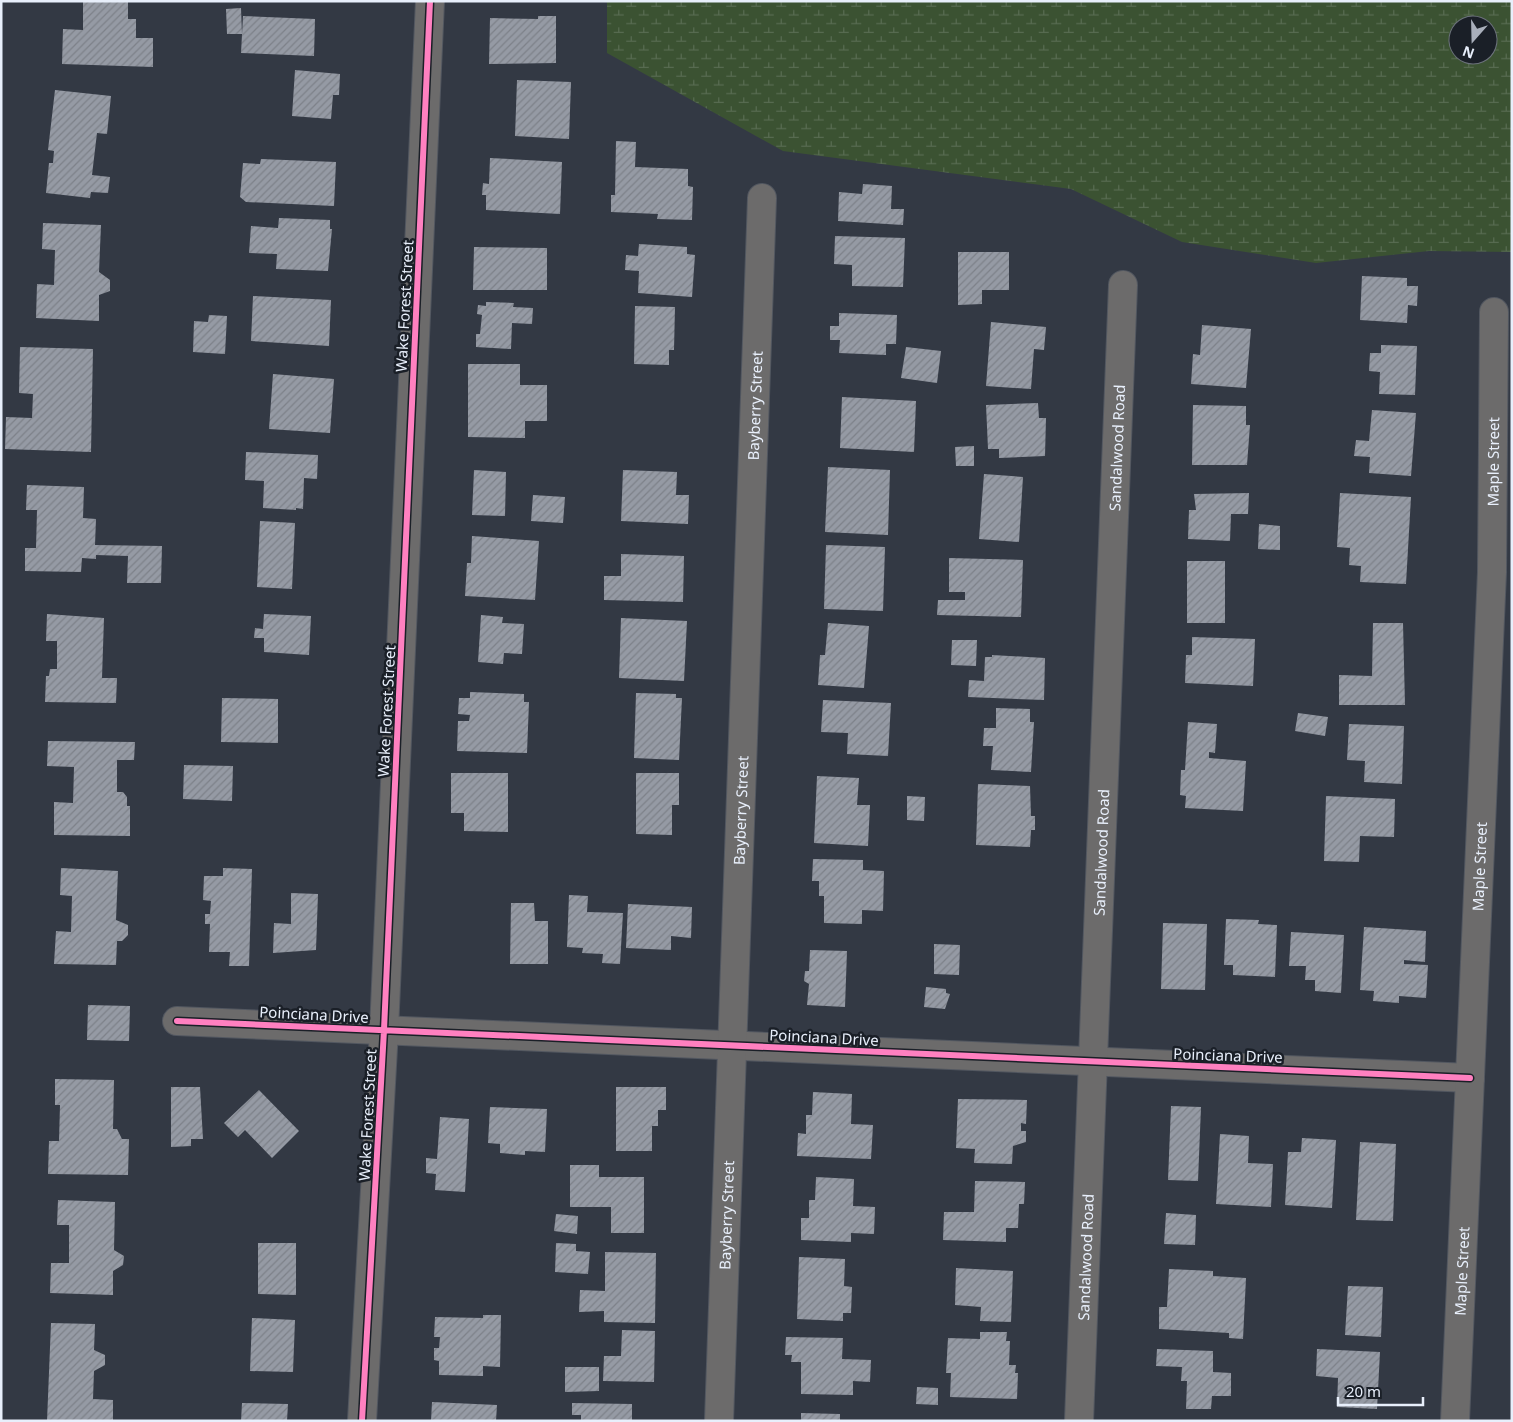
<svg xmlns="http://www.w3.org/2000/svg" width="1513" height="1422" viewBox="0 0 1513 1422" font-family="'Noto Sans',sans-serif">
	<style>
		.wetland { fill: url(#wetland-marsh); fill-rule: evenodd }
		.building { fill: url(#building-hatch) }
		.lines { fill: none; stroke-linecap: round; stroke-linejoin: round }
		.minor-casing { stroke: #525760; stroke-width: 30 }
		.minor { stroke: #6c6b6b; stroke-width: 28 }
		.cycleway-casing { stroke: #1a1f27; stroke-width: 9 }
		.cycleway { stroke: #ff80c0; stroke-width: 6 }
		.labels { text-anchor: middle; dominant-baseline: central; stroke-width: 5; stroke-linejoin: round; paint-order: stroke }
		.street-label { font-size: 15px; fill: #e8effb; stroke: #1a1f27 }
	</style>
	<defs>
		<pattern id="wetland-marsh" width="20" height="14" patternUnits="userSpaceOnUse" patternTransform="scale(1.25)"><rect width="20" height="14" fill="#3b5232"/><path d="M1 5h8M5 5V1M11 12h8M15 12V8" fill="none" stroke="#576b51"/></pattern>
		<pattern id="building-hatch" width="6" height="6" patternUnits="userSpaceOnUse" patternTransform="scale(1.25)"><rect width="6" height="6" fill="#959aa4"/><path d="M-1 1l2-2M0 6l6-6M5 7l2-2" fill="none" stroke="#7d8189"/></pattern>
	</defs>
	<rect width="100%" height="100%" fill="#333944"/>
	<path class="wetland" d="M607,1h905v251l-83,-1 -113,12 -134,-21 -111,-53 -288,-38 -176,-98zM1458,25h30v30h-30z"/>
	<path class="building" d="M83,1h45v18h8v19h17v29l-91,-3 1,-35 20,1z
		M241,8l1,26h-15l-1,-25z
		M243,16l72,3 -1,37 -73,-3z
		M538,16h18v47l-67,1 1,-46 48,1z
		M295,70l45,4 -1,21h-6l-2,24 -39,-3z
		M517,80l54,2 -2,57 -54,-3z
		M55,90l56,6 -4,38 -10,-1 -5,42 18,2 -2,16 -17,-1 -1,6 -44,-5 3,-30h4l1,-12 -6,-1z
		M616,141l20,1 -1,25 53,2v17l5,1 -1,33 -35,-1 1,-5 -47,-2v-17h4z
		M490,158l72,4 -2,52 -74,-4v-15h-4l1,-12 6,1z
		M261,159l75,3 -2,44 -88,-4 -6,-5 3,-34 17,1z
		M863,184l29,2 -1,23h13l-1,16 -65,-4 1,-29 23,2z
		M279,218l51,2v9h2l-4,42 -52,-2 1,-15 -28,-1 2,-27 27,2z
		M43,223l58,2 -2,47 11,8v11l-11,4v26l-63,-3 1,-34 17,1 1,-35 -13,-1z
		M835,236l70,2 -2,49 -51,-1v-21l-18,-1z
		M639,244l48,3v7l8,1 -3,42 -54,-4 1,-22 -14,-1 1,-15 12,1z
		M474,247l73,1v42h-74z
		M958,252h51v38h-27v14l-24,1z
		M1362,276l45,2v8h11l-1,20 -9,-1 -1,18 -47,-3z
		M253,296l78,4 -2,46 -78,-5z
		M486,302l28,1 -1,4 20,1 -1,16 -20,-1 -1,26 -35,-2v-13h4l2,-19 -5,-1 1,-9 8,1z
		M635,306l40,1 -1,43h-5v15l-35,-1z
		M839,313l58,2 -1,29h-10v11l-47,-2 1,-13h-10v-14h9z
		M209,315l18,1 -2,38 -32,-2 1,-31 14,1z
		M991,322l55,5 -2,23 -10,-1 -3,40 -45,-3z
		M1202,325l49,4 -5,59 -55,-4 2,-30 7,1z
		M1381,345l36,1 -2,49 -36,-1 1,-22 -11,-1 1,-18h11z
		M20,347l73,2 -2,103 -86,-3 1,-32 26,1 1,-24 -14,-1z
		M906,347l35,4 -4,32 -36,-5z
		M468,364h52v21h27v36h-22v17l-57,-1z
		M273,374l61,5 -4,54 -61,-4z
		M842,397l74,4 -2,51 -74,-4z
		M1038,403l1,15h7l-1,38 -46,2v-9h-11l-2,-44z
		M1193,405l53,1v19h4l-3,40h-55z
		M1372,410l44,3 -5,63 -42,-3 1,-16 -16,-1 2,-16 13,1z
		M974,446v20h-18l-1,-19z
		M246,452l72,3 -1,24 -13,-1 -1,31 -7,-1v2l-33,-2 1,-27 -19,-1z
		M828,467l62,3 -2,65 -63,-3z
		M474,470l32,2 -1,44 -33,-1z
		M623,470l54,2 -1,23h13l-1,29 -67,-3z
		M984,474l39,3 -4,65 -40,-3z
		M27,485l57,2 -1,31 13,1 -1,26 67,1 -1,37h-34l1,-27 -32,-1v4l-14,-1 -1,14 -56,-1v-23h11l1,-38h-11z
		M1249,493l-1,21h-17l-1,27 -42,-2 1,-29h7l-2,-16z
		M1340,493l71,4 -5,87 -46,-2 1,-16 -12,-1 1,-17 -13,-1z
		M533,495l32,2 -2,26 -32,-2z
		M260,521l35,2 -3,66 -35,-2z
		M1259,524l21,2v24l-22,-1z
		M472,536l67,5 -4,59 -70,-4 2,-33h4z
		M826,545l59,2 -2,64 -59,-2z
		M621,554l63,2 -1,46 -79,-2v-24h17z
		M949,558l74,2 -2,57 -84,-2 1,-15h27v-8h-16z
		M1187,561h38v62h-38z
		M47,614l57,4 -2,60h15l-1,25 -71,-1 1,-26h3l1,-7h7v-28h-11z
		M264,614l47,2 -2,39 -45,-3v-14h-10l1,-10 8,1z
		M481,615l22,2 -1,6 22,1 -2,30 -18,-1 -1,11 -25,-2z
		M621,618l66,3 -3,60 -65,-3z
		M828,623l41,3 -5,62 -46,-3 2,-30h5z
		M1373,623h30l2,82h-66v-30l33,1z
		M1192,637l63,2 -2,47 -68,-3 1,-28h6z
		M952,640h25l-1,26 -25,-1z
		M992,655l53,3 -1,42 -76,-3 1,-17 15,1 1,-24h7z
		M470,692l54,2v8h5l-2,51 -70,-2 1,-30h11l1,-6 -12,-1 1,-16h11z
		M636,693l40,1v4h6l-3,62 -45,-2z
		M222,698l56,1v44l-57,-1z
		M823,700l68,3 -3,53 -41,-2 1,-21 -27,-1z
		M996,708l34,1v13h4l-3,50 -40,-2 2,-24h-10l1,-18h12z
		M1298,713l30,4 -3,19 -30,-5z
		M1188,722l29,2 -2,29 -6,-1v6l37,3 -3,50 -58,-3 1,-12 -6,-1 1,-25h4z
		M1349,724l55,2 -2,58 -38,-2 1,-21 -18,-1z
		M48,741l87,1 -1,18h-17v32h6l4,5v9h3v30l-76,-1v-33l19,1 1,-36 -27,-1z
		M184,765l49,1 -1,35 -49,-2z
		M451,773h57v59l-44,-1v-18h-13z
		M636,773h43v32h-7v30l-36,-1z
		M817,776l42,2 -2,27h13l-2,41 -54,-3z
		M978,784l52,2 1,30h4v14h-4l-1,17 -54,-2z
		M907,796l18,1 -1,24 -17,-1z
		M1326,796l69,3 -1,38 -34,-1 -1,26 -35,-1z
		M813,859l50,1v10l21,1 -1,40 -21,-1v14l-38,-1v-27h-5v-15h-7z
		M61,868l57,3 -2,49 12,5v10l-6,6h-5l-1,24 -62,-1 2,-33 15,1 1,-36 -12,-1z
		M223,868l29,1 -3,97h-20l1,-14h-21l1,-28h-5v-10h5l1,-13 -8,-1 1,-24h19z
		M291,893l27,1 -2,56 -43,3 1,-30 17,1z
		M569,895l19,1 -1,16 36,1 -3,51 -18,-1 1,-9 -21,-1 1,-5 -16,-1z
		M511,903h23l1,18h13v43h-38z
		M628,904l64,3 -1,31 -20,-2v14l-45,-2z
		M1226,919l33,1 -1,4 19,1 -2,52 -42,-2v-10h-9z
		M1163,923l44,1 -2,66 -44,-1z
		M1364,927l62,4 -1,31 -21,-2v4l24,1 -2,33 -27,-2v7l-26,-2 1,-10 -14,-1z
		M1291,932l53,3 -3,58 -26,-2v-11h-10l1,-14h-17z
		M934,944l26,1 -1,30 -25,-1z
		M810,950l37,1 -2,56 -38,-2 2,-21 -5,-3 1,-10h4z
		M926,987l20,2v4l4,1 -5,15 -21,-2z
		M88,1005l42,1 -1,35 -42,-1z
		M55,1079l59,1 -1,49h4l5,10h7l-1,36 -80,-1 1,-33h10l1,-36h-5z
		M171,1087h29l3,52h-12v7l-20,1z
		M616,1087h50v23h-8v16h-6v25h-36z
		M259,1090l40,41 -27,27 -27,-28 -7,7 -14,-14z
		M813,1092l39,2 -1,30 22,1 -2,34 -74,-3 1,-23 8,1v-19h6z
		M958,1099l69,1 -1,24 -5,-1v8h5v11l-13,4 -1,18 -38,-1 1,-14 -19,-1z
		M1171,1106l30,1 -3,74 -30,-1z
		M490,1107l57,2 -2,43 -20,-1v4l-25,-2v-9l-12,-1z
		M440,1117l29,2 -4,73 -30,-2 1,-16 -10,-1v-15l11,1z
		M1220,1134l29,2 -1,27 25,1 -2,43 -55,-3z
		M1302,1138l34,2 -4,68 -47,-3 3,-53h13z
		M1360,1142l36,2 -3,77 -37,-1z
		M570,1165h29v12h45v56h-33v-26h-41z
		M816,1177l38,2 -1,27 22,1 -1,27 -23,-1v9l-50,-2v-22h8v-18h6z
		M975,1181l50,1 -1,22h-5l-1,24h-12v14l-63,-2 1,-28h30z
		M58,1200l57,2 -1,48 10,6 -1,9 -10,6v24l-63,-2 1,-30h18v-38h-12z
		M1166,1213l30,2 -1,30 -31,-1z
		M556,1214l22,2 -1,18 -23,-3z
		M258,1243h38v52l-38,-1z
		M556,1243l20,1v7l14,1 -2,22 -33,-2z
		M605,1252l51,1 -1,70 -51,-1v-11l-25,1 1,-22 25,1z
		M799,1257l46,2 -1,27 8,1 -1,26h-8v8l-46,-2z
		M956,1268l57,3 -2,51 -31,-1 1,-14 -26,-2z
		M1169,1269l44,2v5l33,2 -3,61 -14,-1v-5l-70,-4v-22h8z
		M1348,1286l35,1 -2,50 -36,-2z
		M483,1315h18l-1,52 -17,-1v10l-44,-1v-14l-5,-1v-12h5l1,-11h-6l1,-20 48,1z
		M252,1318l43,2 -2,52 -43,-1z
		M51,1323l44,1 -1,26 11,5v10l-11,6 -1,28 20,1v21h-66z
		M622,1330l33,1 -1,51 -51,-1 1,-25h17z
		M980,1332h27l-1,9h4l-1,24h7l-1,8h3l-1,26 -67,-2 1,-24h-5l2,-35 32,1z
		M786,1337l57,1 -1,21 29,1 -1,22 -17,-1v14l-52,-1v-32h-10l1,-7h-7z
		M1157,1349l56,2v21l18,1v23h-19l-1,13h-25l1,-28h-6l1,-14 -26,-1z
		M1317,1349l63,3 -3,57 -40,-2 1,-29 -22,-2z
		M565,1367h34v24l-34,1z
		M917,1387l21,1v17l-22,-1z
		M432,1402l65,3 -1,16h-65z
		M242,1403l46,1 -1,17h-46z
		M572,1403l60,1v17h-51v-6h-9z
		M801,1413l39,1v7h-39z"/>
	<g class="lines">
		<defs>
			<g id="minor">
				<path d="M177,1021l1293,57"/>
				<path d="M362,1421l22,-391 46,-1029"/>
				<path id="s1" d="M719,1421l43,-1223"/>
				<path id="s2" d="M1079,1421l44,-1136"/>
				<path id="s3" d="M1455,1421l37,-849 2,-260"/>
			</g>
		</defs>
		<use href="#minor" class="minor-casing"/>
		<use href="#minor" class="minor"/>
		<defs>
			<path id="cycleway" d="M177,1021l1293,57
				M362,1421l22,-391 46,-1029"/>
		</defs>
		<use href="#cycleway" class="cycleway-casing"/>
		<use href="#cycleway" class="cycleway"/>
	</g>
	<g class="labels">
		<g class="street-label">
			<text transform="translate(404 306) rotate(-87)">Wake Forest Street</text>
			<text stroke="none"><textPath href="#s1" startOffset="1016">Bayberry Street</textPath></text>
			<text stroke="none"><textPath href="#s2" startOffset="974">Sandalwood Road</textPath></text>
			<text stroke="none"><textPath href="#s3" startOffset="960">Maple Street</textPath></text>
			<text transform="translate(386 711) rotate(-87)">Wake Forest Street</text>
			<text stroke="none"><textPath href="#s1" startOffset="611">Bayberry Street</textPath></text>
			<text stroke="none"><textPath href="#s2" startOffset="569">Sandalwood Road</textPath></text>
			<text stroke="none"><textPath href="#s3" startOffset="555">Maple Street</textPath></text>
			<text transform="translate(314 1014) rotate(3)">Poinciana Drive</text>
			<text transform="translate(824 1037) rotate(3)">Poinciana Drive</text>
			<text transform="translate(1228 1055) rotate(2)">Poinciana Drive</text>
			<text transform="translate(367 1115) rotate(-87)">Wake Forest Street</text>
			<text stroke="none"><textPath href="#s1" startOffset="206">Bayberry Street</textPath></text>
			<text stroke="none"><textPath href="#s2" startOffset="164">Sandalwood Road</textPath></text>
			<text stroke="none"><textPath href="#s3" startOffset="150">Maple Street</textPath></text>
		</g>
	</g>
	<rect width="1513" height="1422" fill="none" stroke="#e8effb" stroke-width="5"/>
	<g transform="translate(1473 40) rotate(200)"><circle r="24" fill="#1a1f27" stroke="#6c727c"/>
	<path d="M0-4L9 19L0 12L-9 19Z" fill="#a9afbb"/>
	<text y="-8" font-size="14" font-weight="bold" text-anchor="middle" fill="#e8effb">N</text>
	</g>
	<path d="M1338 1397v8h85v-8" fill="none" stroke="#e8effb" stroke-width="2.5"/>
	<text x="1346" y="1397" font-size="15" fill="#e8effb" stroke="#1a1f27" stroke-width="4" paint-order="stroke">20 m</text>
</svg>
